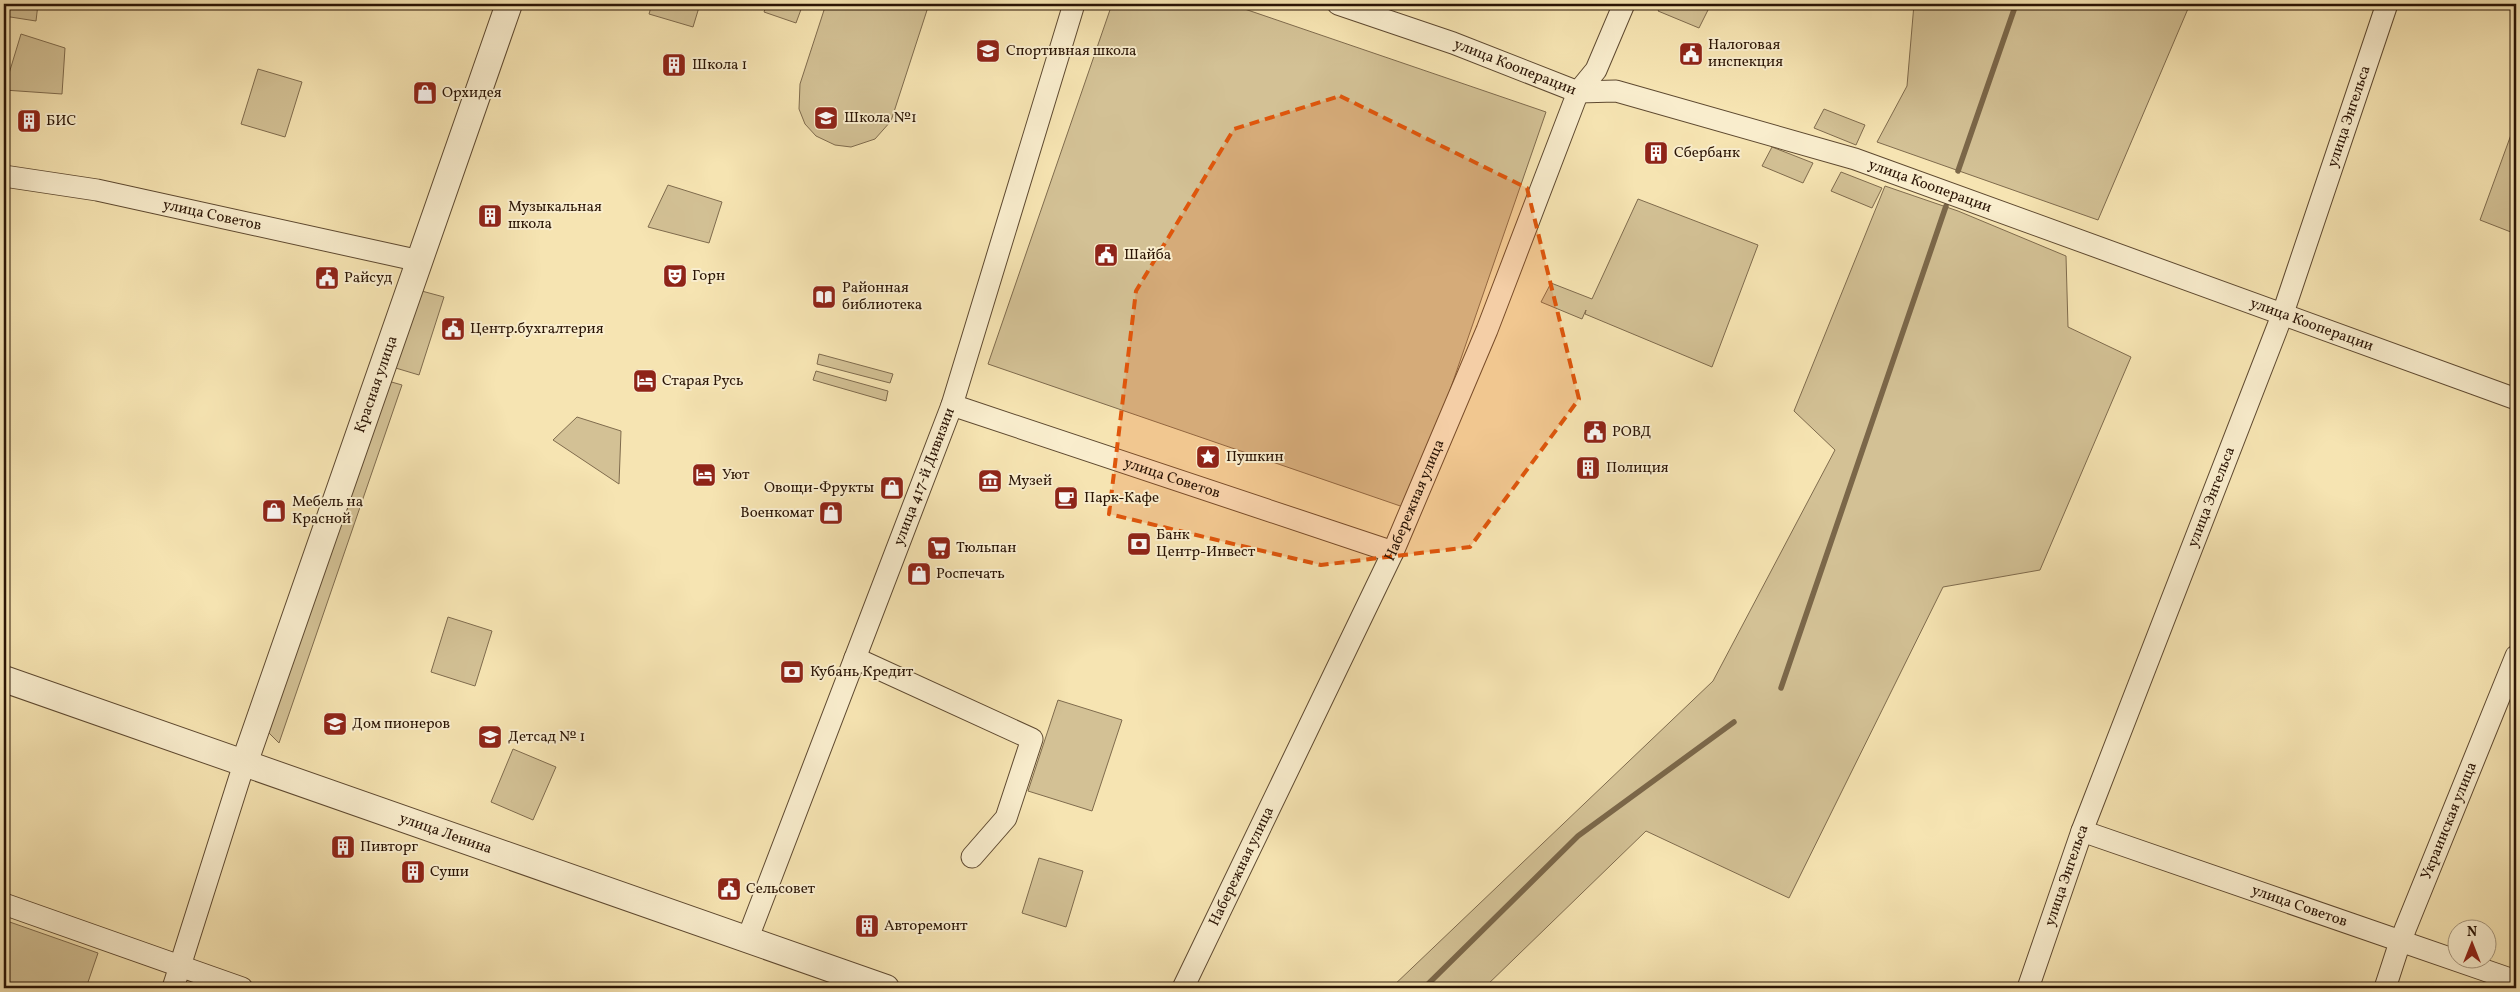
<svg xmlns="http://www.w3.org/2000/svg" width="2520" height="992" viewBox="0 0 2520 992" font-family="Vollkorn,serif">
	<style>
		.green { fill: #d3c195; stroke: #7f6b4d }
		.lines { fill: none; stroke-linecap: round; stroke-linejoin: round }
		.stream { stroke: #7b6749; stroke-width: 5.5 }
		.minor-casing { stroke: #5e4930; stroke-width: 23 }
		.tertiary-casing { stroke: #5e4930; stroke-width: 28 }
		.minor { stroke: #f9edcd; stroke-width: 21 }
		.tertiary { stroke: #f9edcd; stroke-width: 26 }
		.marked { fill: #df560c; fill-opacity: 0.2; stroke: #df560c; stroke-width: 4; stroke-dasharray: 10 6; stroke-linejoin: round }
		.labels { text-anchor: middle; dominant-baseline: central; stroke-width: 4; stroke-linejoin: round; paint-order: stroke }
		.poi-label { font-size: 15px; fill: #2b1505; stroke: #f9edcd; text-anchor: start }
		.street-label { font-size: 15px; fill: #2b1505; stroke: #f9edcd }
	</style>
	<rect width="100%" height="100%" fill="#f6e4b2"/>
	<filter id="stains"><feTurbulence type="fractalNoise" baseFrequency=".004" numOctaves="4"/><feColorMatrix values="0 0 0 0 .2 0 0 0 0 .09 0 0 0 0 .02 0 0 0 .5 -.17"/></filter>
	<radialGradient id="worn" r=".72"><stop offset=".6" stop-color="#630" stop-opacity="0"/><stop offset="1" stop-color="#630" stop-opacity=".3"/></radialGradient>
	<path class="green" d="M4,4h34l-2,17 -32,-5z
		M652,4h48l-7,23 -44,-13z
		M767,4h36l-7,19 -32,-11z
		M826,4h103l-38,117 -16,18 -24,8 -16,-2 -19,-9 -11,-12 -6,-15 1,-25z
		M1112,4h118l316,108 -137,397 -421,-145z
		M1662,4h36l11,4 -10,20 -41,-17z
		M1914,4h276l-92,216 -221,-78 30,-56z
		M21,34l44,14 -3,46 -58,-4z
		M258,69l44,13 -17,55 -44,-13z
		M1824,109l41,16 -9,20 -42,-17z
		M2516,121v113l-36,-14z
		M1772,147l41,16 -10,20 -41,-17z
		M1841,172l41,16 -10,20 -41,-17z
		M668,185l54,17 -13,41 -61,-16z
		M1885,186l73,25 108,45 2,71 63,30 -91,213 -97,17 -154,311 -143,-67 -162,157h-93l322,-307 122,-231 -41,-39z
		M1638,199l120,46 -46,122 -127,-53 1,-4 -4,9 -41,-17 10,-19 41,16z
		M418,290l26,7 -25,78 -30,-9z
		M819,354l74,20 -3,9 -73,-19z
		M816,371l72,20 -2,10 -73,-21z
		M388,381l14,4 -123,358 -13,-13z
		M577,417l44,14 -2,53 -66,-44z
		M448,617l44,14 -17,55 -44,-14z
		M1058,700l64,20 -30,91 -64,-20z
		M513,749l43,18 -23,53 -42,-18z
		M1039,858l44,13 -17,56 -44,-14z
		M4,920l94,33 -12,35h-82z"/>
	<g class="lines">
		<path class="stream" d="M1958,171l58,-167
			M1781,688l165,-482
			M1424,988l154,-152 156,-114"/>
		<defs>
			<g id="minor">
				<path id="s1" d="M1338,4l115,39 125,49 38,-1 239,68 661,240"/>
				<path id="s2" d="M4,176l93,14 323,71"/>
				<path id="s3" d="M952,405l441,147"/>
				<path d="M855,658l177,81 -26,79 -34,39"/>
				<path id="s4" d="M2082,831l434,150"/>
				<path d="M4,904l238,84"/>
				<path id="s5" d="M747,940l205,-535 122,-401"/>
				<path d="M173,988l71,-224"/>
				<path id="s6" d="M1183,988l210,-436 94,-222 91,-238 18,-22 28,-66"/>
				<path id="s7" d="M2028,988l54,-157 201,-518 104,-309"/>
				<path id="s8" d="M2385,988l15,-46 116,-286"/>
			</g>
			<g id="tertiary">
				<path id="s9" d="M4,679l882,309"/>
				<path id="s10" d="M244,764l265,-760"/>
			</g>
		</defs>
		<use href="#minor" class="minor-casing"/>
		<use href="#tertiary" class="tertiary-casing"/>
		<use href="#minor" class="minor"/>
		<use href="#tertiary" class="tertiary"/>
	</g>
	<path class="marked" d="M1340,96l187,92 52,211 -109,148 -149,18 -212,-51 27,-223 98,-162z"/>
	<defs>
		<symbol id="school-square" viewBox="-11 -11 22 22"><rect x="-9" y="-9" width="18" height="18" rx="4" fill="#8f2418" stroke="#f9edcd"/><path d="M0-5L7-2L0 1L-7-2ZM-4 1L0 2.5L4 1V4Q0 6-4 4Z" fill="#fff"/></symbol>
		<symbol id="civic-square" viewBox="-11 -11 22 22"><rect x="-9" y="-9" width="18" height="18" rx="4" fill="#8f2418" stroke="#f9edcd"/><path d="M-.6-6.5H3V-4.5H.6V-3L4-1V1h2V6H-6V1h2V-1L-.6-3ZM-1.2 2.5V6h2.4V2.5Z" fill="#fff"/></symbol>
		<symbol id="building-square" viewBox="-11 -11 22 22"><rect x="-9" y="-9" width="18" height="18" rx="4" fill="#8f2418" stroke="#f9edcd"/><path d="M-4-6H4V6H1V3H-1V6H-4ZM-2.5-4.3h1.7v1.8h-1.7ZM.8-4.3h1.7v1.8H.8ZM-2.5-1h1.7V.8h-1.7ZM.8-1h1.7V.8H.8Z" fill="#fff"/></symbol>
		<symbol id="shop-square" viewBox="-11 -11 22 22"><rect x="-9" y="-9" width="18" height="18" rx="4" fill="#8f2418" stroke="#f9edcd"/><path d="M-5-2.5h2.3a2.7 3.5 0 0 1 5.4 0H5L5.5 6h-11ZM-1.5-2.5h3a1.5 2.3 0 0 0-3 0Z" fill="#fff"/></symbol>
		<symbol id="theatre-square" viewBox="-11 -11 22 22"><rect x="-9" y="-9" width="18" height="18" rx="4" fill="#8f2418" stroke="#f9edcd"/><path d="M-5-5.5Q0-4 5-5.5V0Q5 5 0 6Q-5 5-5 0ZM-3.3-2.5H-1v1.5H-3.3ZM1-2.5H3.3v1.5H1ZM-2.8 1Q0 5.5 2.8 1Z" fill="#fff"/></symbol>
		<symbol id="library-square" viewBox="-11 -11 22 22"><rect x="-9" y="-9" width="18" height="18" rx="4" fill="#8f2418" stroke="#f9edcd"/><path d="M-6-4Q-3-5.5-.7-3.5V5Q-3 3-6 4ZM6-4Q3-5.5 .7-3.5V5Q3 3 6 4Z" fill="#fff"/></symbol>
		<symbol id="hotel-square" viewBox="-11 -11 22 22"><rect x="-9" y="-9" width="18" height="18" rx="4" fill="#8f2418" stroke="#f9edcd"/><path d="M-6-4.5h1.5V1H6V5H4.5V3h-9V5H-6ZM-4 0a1.8 1.8 0 1 1 3.6 0ZM.5 0V-2.5h3Q6-2.5 6 0Z" fill="#fff"/></symbol>
		<symbol id="sight-square" viewBox="-11 -11 22 22"><rect x="-9" y="-9" width="18" height="18" rx="4" fill="#8f2418" stroke="#f9edcd"/><path d="M0-6L1.8-2.2L6-1.7L2.9 1.2L3.7 5.4L0 3.3L-3.7 5.4L-2.9 1.2L-6-1.7L-1.8-2.2Z" fill="#fff"/></symbol>
		<symbol id="museum-square" viewBox="-11 -11 22 22"><rect x="-9" y="-9" width="18" height="18" rx="4" fill="#8f2418" stroke="#f9edcd"/><path d="M0-6L6-3V-2H-6V-3ZM-5-1h2V3h-2ZM-1-1h2V3h-2ZM3-1h2V3H3ZM-6 4H6V6H-6Z" fill="#fff"/></symbol>
		<symbol id="cafe-square" viewBox="-11 -11 22 22"><rect x="-9" y="-9" width="18" height="18" rx="4" fill="#8f2418" stroke="#f9edcd"/><path d="M-5.5-4.5H6V0H3Q3 3.5 0 3.5H-2.5Q-5.5 3.5-5.5 0ZM3-3.2v2h1.7v-2ZM-6 4.5H4V6H-6Z" fill="#fff"/></symbol>
		<symbol id="bank-square" viewBox="-11 -11 22 22"><rect x="-9" y="-9" width="18" height="18" rx="4" fill="#8f2418" stroke="#f9edcd"/><path d="M-6-4H6V4H-6ZM0-2.3a2.3 2.3 0 1 0 0 4.6a2.3 2.3 0 1 0 0-4.6Z" fill="#fff"/></symbol>
		<symbol id="supermarket-square" viewBox="-11 -11 22 22"><rect x="-9" y="-9" width="18" height="18" rx="4" fill="#8f2418" stroke="#f9edcd"/><path d="M-6-5.5h2.5l.6 2H6L4.5 2H-2.5L-4.4-4H-6ZM-1.5 3.2a1.3 1.3 0 1 0 .1 0ZM3 3.2a1.3 1.3 0 1 0 .1 0Z" fill="#fff"/></symbol>
	</defs>
	<g fill-rule="evenodd">
		<use href="#school-square" x="974" y="37" width="28" height="28"/>
		<use href="#civic-square" x="1677" y="40" width="28" height="28"/>
		<use href="#building-square" x="660" y="51" width="28" height="28"/>
		<use href="#shop-square" x="411" y="79" width="28" height="28"/>
		<use href="#school-square" x="812" y="104" width="28" height="28"/>
		<use href="#building-square" x="15" y="107" width="28" height="28"/>
		<use href="#building-square" x="1642" y="139" width="28" height="28"/>
		<use href="#building-square" x="476" y="202" width="28" height="28"/>
		<use href="#civic-square" x="1092" y="241" width="28" height="28"/>
		<use href="#theatre-square" x="661" y="262" width="28" height="28"/>
		<use href="#civic-square" x="313" y="264" width="28" height="28"/>
		<use href="#library-square" x="810" y="283" width="28" height="28"/>
		<use href="#civic-square" x="439" y="315" width="28" height="28"/>
		<use href="#hotel-square" x="631" y="367" width="28" height="28"/>
		<use href="#civic-square" x="1581" y="418" width="28" height="28"/>
		<use href="#sight-square" x="1194" y="443" width="28" height="28"/>
		<use href="#building-square" x="1574" y="454" width="28" height="28"/>
		<use href="#hotel-square" x="690" y="461" width="28" height="28"/>
		<use href="#museum-square" x="976" y="467" width="28" height="28"/>
		<use href="#shop-square" x="878" y="474" width="28" height="28"/>
		<use href="#cafe-square" x="1052" y="484" width="28" height="28"/>
		<use href="#shop-square" x="260" y="497" width="28" height="28"/>
		<use href="#shop-square" x="817" y="499" width="28" height="28"/>
		<use href="#bank-square" x="1125" y="530" width="28" height="28"/>
		<use href="#supermarket-square" x="925" y="534" width="28" height="28"/>
		<use href="#shop-square" x="905" y="560" width="28" height="28"/>
		<use href="#bank-square" x="778" y="658" width="28" height="28"/>
		<use href="#school-square" x="321" y="710" width="28" height="28"/>
		<use href="#school-square" x="476" y="723" width="28" height="28"/>
		<use href="#building-square" x="329" y="833" width="28" height="28"/>
		<use href="#building-square" x="399" y="858" width="28" height="28"/>
		<use href="#civic-square" x="715" y="875" width="28" height="28"/>
		<use href="#building-square" x="853" y="912" width="28" height="28"/>
	</g>
	<g class="labels">
		<g class="poi-label">
			<text x="1708" y="45">Налоговая<tspan x="1708" dy="17">инспекция</tspan></text>
			<text x="1006" y="51">Спортивная школа</text>
			<text x="692" y="65">Школа 1</text>
			<text x="442" y="93">Орхидея</text>
			<text x="844" y="118">Школа №1</text>
			<text x="46" y="121">БИС</text>
			<text x="1674" y="153">Сбербанк</text>
			<text x="508" y="207">Музыкальная<tspan x="508" dy="17">школа</tspan></text>
			<text x="1124" y="255">Шайба</text>
			<text x="692" y="276">Горн</text>
			<text x="344" y="278">Райсуд</text>
			<text x="842" y="288">Районная<tspan x="842" dy="17">библиотека</tspan></text>
			<text x="470" y="329">Центр.бухгалтерия</text>
			<text x="662" y="381">Старая Русь</text>
			<text x="1612" y="432">РОВД</text>
			<text x="1226" y="457">Пушкин</text>
			<text x="1606" y="468">Полиция</text>
			<text x="722" y="475">Уют</text>
			<text x="1008" y="481">Музей</text>
			<text x="874" y="488" text-anchor="end">Овощи-Фрукты</text>
			<text x="1084" y="498">Парк-Кафе</text>
			<text x="292" y="502">Мебель на<tspan x="292" dy="17">Красной</tspan></text>
			<text x="814" y="513" text-anchor="end">Военкомат</text>
			<text x="1156" y="535">Банк<tspan x="1156" dy="17">Центр-Инвест</tspan></text>
			<text x="956" y="548">Тюльпан</text>
			<text x="936" y="574">Роспечать</text>
			<text x="810" y="672">Кубань Кредит</text>
			<text x="352" y="724">Дом пионеров</text>
			<text x="508" y="737">Детсад № 1</text>
			<text x="360" y="847">Пивторг</text>
			<text x="430" y="872">Суши</text>
			<text x="746" y="889">Сельсовет</text>
			<text x="884" y="926">Авторемонт</text>
		</g>
		<g class="street-label">
			<text stroke="none"><textPath href="#s1" startOffset="188">улица Кооперации</textPath></text>
			<text stroke="none"><textPath href="#s7" startOffset="929">улица Энгельса</textPath></text>
			<text stroke="none"><textPath href="#s1" startOffset="622">улица Кооперации</textPath></text>
			<text stroke="none"><textPath href="#s2" startOffset="212">улица Советов</textPath></text>
			<text stroke="none"><textPath href="#s1" startOffset="1028">улица Кооперации</textPath></text>
			<text stroke="none"><textPath href="#s10" startOffset="402">Красная улица</textPath></text>
			<text stroke="none"><textPath href="#s5" startOffset="496">улица 417-й Дивизии</textPath></text>
			<text stroke="none"><textPath href="#s3" startOffset="232">улица Советов</textPath></text>
			<text stroke="none"><textPath href="#s7" startOffset="524">улица Энгельса</textPath></text>
			<text stroke="none"><textPath href="#s6" startOffset="540">Набережная улица</textPath></text>
			<text stroke="none"><textPath href="#s8" startOffset="179">Украинская улица</textPath></text>
			<text stroke="none"><textPath href="#s9" startOffset="468">улица Ленина</textPath></text>
			<text stroke="none"><textPath href="#s6" startOffset="135">Набережная улица</textPath></text>
			<text stroke="none"><textPath href="#s7" startOffset="119">улица Энгельса</textPath></text>
			<text stroke="none"><textPath href="#s4" startOffset="230">улица Советов</textPath></text>
		</g>
	</g>
	<rect width="2520" height="992" fill="none" stroke="#f6e4b2" stroke-width="20"/>
	<rect x="5" y="5" width="2510" height="982" fill="none" stroke="#2b1505" stroke-width="2.5"/>
	<rect x="10" y="10" width="2500" height="972" fill="none" stroke="#2b1505"/>
	<g transform="translate(2472 944)"><circle r="24" fill="#f9edcd" stroke="#a7977d"/>
	<path d="M0-4L9 19L0 12L-9 19Z" fill="#8f2418"/>
	<text y="-8" font-size="14" font-weight="bold" text-anchor="middle" fill="#2b1505">N</text>
	</g>
	<rect width="100%" height="100%" filter="url(#stains)"/>
	<rect width="100%" height="100%" fill="url(#worn)"/>
</svg>
